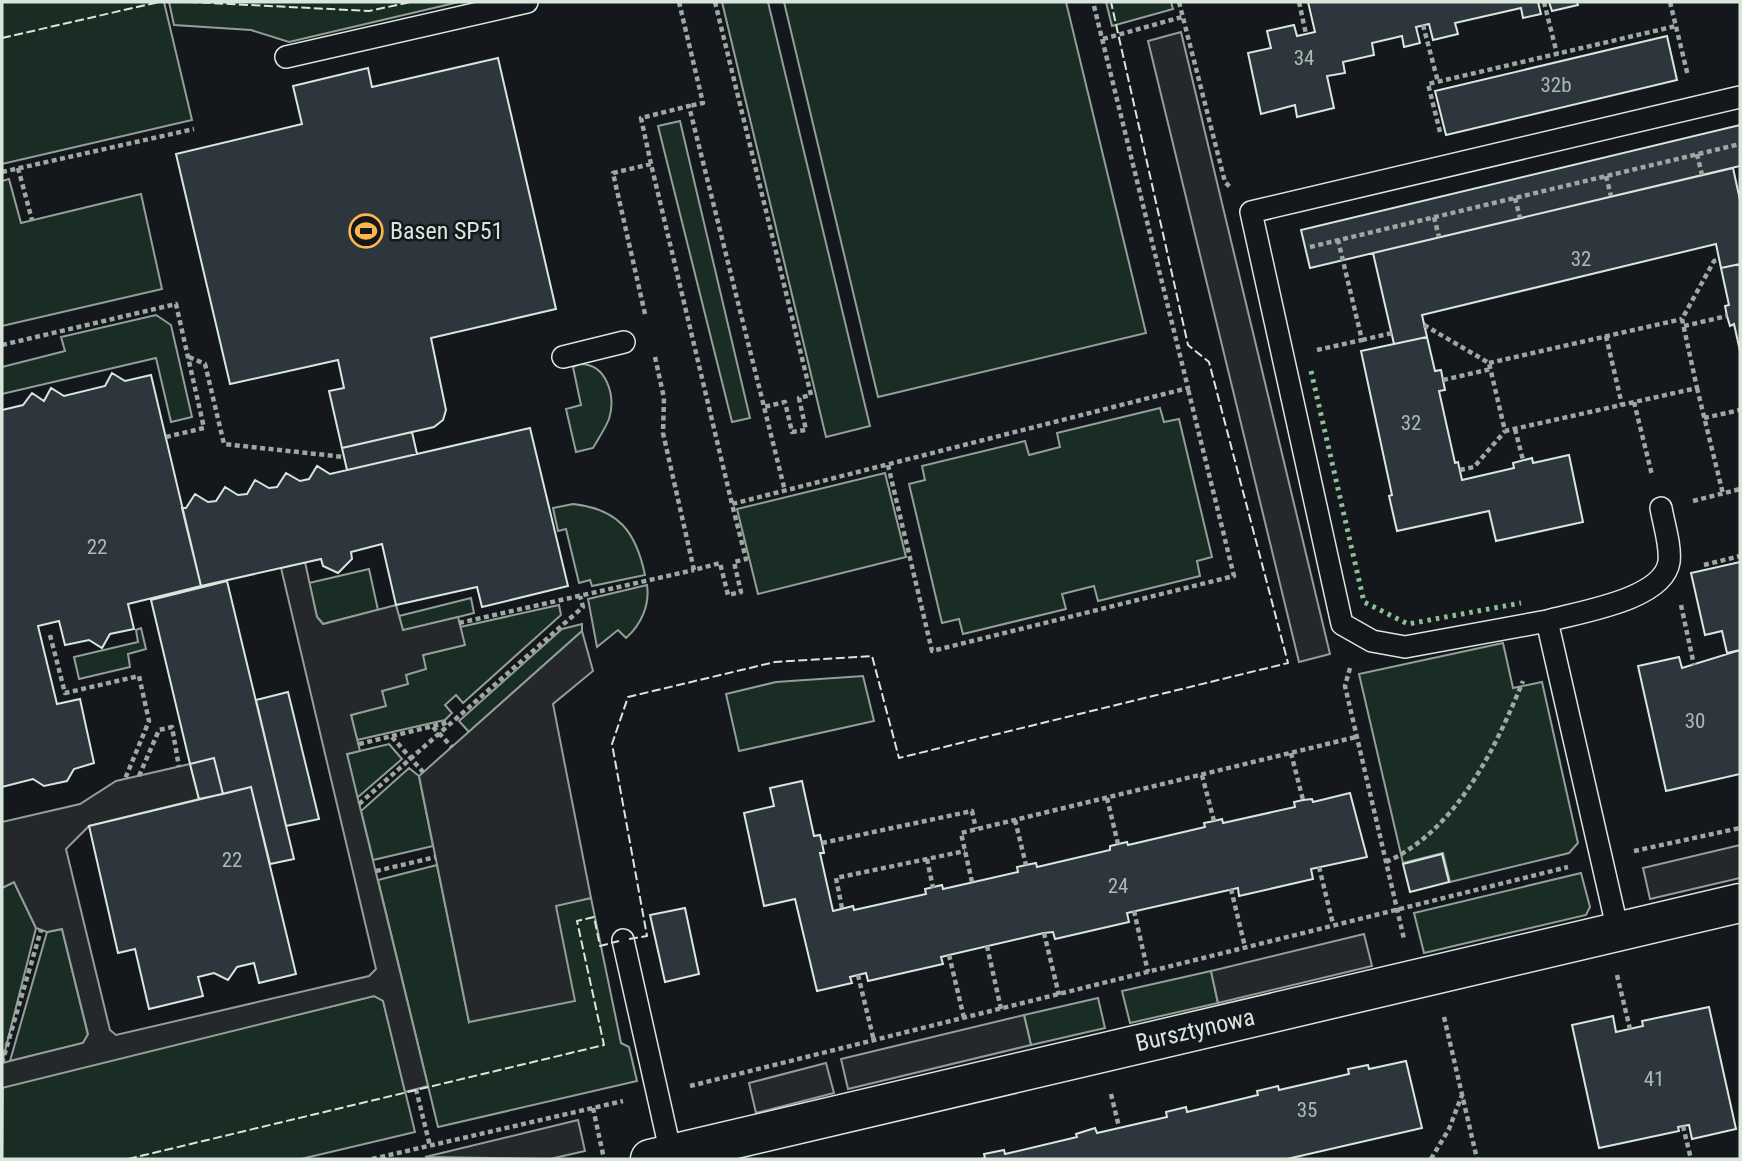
<svg xmlns="http://www.w3.org/2000/svg" width="1742" height="1161" viewBox="0 0 1742 1161" font-family="'Roboto Condensed',sans-serif">
	<style>
		.green { fill: #1a2d24; stroke: #939e99; stroke-width: 2 }
		.parking { fill: #24282b; stroke: #939e99; stroke-width: 2 }
		.building { fill: #2c363c; stroke: #d8e6dc; stroke-width: 2 }
		.lines { fill: none; stroke-linecap: round; stroke-linejoin: round }
		.service-casing { stroke: #d8e6dc; stroke-width: 24 }
		.minor-casing { stroke: #d8e6dc; stroke-width: 41 }
		.path { stroke: #9da8a2; stroke-width: 4.5; stroke-dasharray: 5 3.5; stroke-linecap: butt }
		.service { stroke: #14181c; stroke-width: 21 }
		.minor { stroke: #14181c; stroke-width: 38 }
		.hedge { stroke: #8ac095; stroke-width: 5; stroke-dasharray: 3.5 5; stroke-linecap: butt }
		.fence { stroke: #d8e6dc; stroke-width: 2; stroke-dasharray: 9 3.5; stroke-linecap: butt }
		.labels { text-anchor: middle; dominant-baseline: central; stroke-width: 5; stroke-linejoin: round; paint-order: stroke }
		.number-label { font-size: 21px; fill: #adbab4 }
		.poi-label { font-size: 24px; fill: #d8e6dc; stroke: #14181c; text-anchor: start }
		.street-label { font-size: 24px; fill: #d8e6dc; stroke: #14181c }
	</style>
	<rect width="100%" height="100%" fill="#14181c"/>
	<path class="green" d="M2,2h162l28,118 -190,44z
		M169,2h290l-170,40 -38,-12 -77,-5z
		M722,2h46l102,424 -44,11z
		M784,2h282l80,331 -268,64z
		M1106,2h65l2,7 -61,17z
		M680,121l70,297 -18,4 -74,-296z
		M9,179l12,44 120,-29 21,95 -160,37v-145z
		M156,315l15,10 21,92 -21,5 -15,-64 -154,36v-27l63,-16 -4,-14z
		M580,364c27,0 36,32 29,55 -4,10 -11,20 -16,29l-17,4 -10,-43 15,-4 -8,-38z
		M1160,408l4,14 15,-3 33,138 -15,4 3,15 -102,25 -4,-15 -32,8 4,15 -103,25 -4,-15 -17,4 -33,-139 16,-4 -3,-14 103,-25 4,14 31,-8 -3,-14z
		M885,473l21,84 -148,37 -21,-85z
		M573,504c46,5 63,28 72,71l-53,11 -2,-6 -11,3 -13,-54 -8,2 -5,-23z
		M369,569l9,41 -55,14 -6,-7 -8,-34z
		M647,585c3,20 -6,40 -21,53l-8,-8 -21,17 -9,-48z
		M471,598l3,15 -71,18 -4,-15z
		M559,605l2,10 -98,88 -7,-8 -11,10 7,8 -7,7 -88,20 -6,-25 34,-9 -3,-15 25,-7 -2,-9 18,-20 41,-10 -4,-18z
		M582,624v7l-113,101 -10,-11 103,-92z
		M141,628l5,21 -18,5 2,13 -51,12 -5,-22 64,-15 -2,-12z
		M1503,643l10,45 29,-6 36,161 -9,10 -119,29 -7,-29 -40,10 -44,-189z
		M863,676l11,45 -135,30 -13,-57 50,-12z
		M389,744l13,15 -45,39 -10,-44z
		M409,768l10,8 14,70 -60,14 -12,-49z
		M437,865l32,157 87,-117 35,-7 30,145 8,4 8,34 -199,46 -60,-247z
		M1581,873l9,34 -4,8 -162,38 -10,-40z
		M14,882l22,46 -34,135v-175z
		M62,929l26,106 -5,8 -73,18 37,-129z
		M1211,971l7,32 -88,20 -8,-32z
		M374,996l9,4 32,132 -114,27h-299l1,-73z
		M1098,998l7,30 -74,17 -7,-30z"/>
	<path class="parking" d="M1181,32l149,622 -31,8 -151,-621z
		M305,562l12,55 6,7 73,-19 7,25 55,-13 7,28 -42,10 3,14 -20,6 2,9 -26,7 4,15 -35,9 9,36 -13,3 81,332 -23,6 -22,-91 -9,-5 -372,92v-25l81,-20 5,-9 -26,-105 -15,3 -11,-4 -22,-46 -12,6v-66l78,-18 36,-23 74,-17 9,35 -110,27 -23,23 44,181 6,5 253,-59 7,-7 -95,-401z
		M582,631l11,40 -40,33 38,194 -35,8 19,95 -106,21 -50,-246z
		M1740,845v33l-90,21 -7,-31z
		M1364,934l8,32 -154,37 -7,-32z
		M1024,1015l7,30 -183,44 -7,-30z
		M826,1063l8,30 -78,20 -7,-30z
		M578,1120l7,31 -35,8 -125,-2z"/>
	<path class="building" d="M1308,2h230l3,12 -18,4 -2,-10 -66,15 3,11 -25,6 -4,-16 -13,3 4,16 -16,4 -2,-11 -30,7 2,12 -31,7 2,11 -18,3 7,32 -37,9 -2,-12 -34,9 -13,-61 23,-5 -4,-17 27,-6 3,11 18,-4z
		M1549,2h28l1,3 -26,6z
		M1667,36l10,44 -231,55 -11,-44z
		M498,58l58,251 -125,29 15,72 -3,10 -9,7 -92,21 -13,-57 15,-3 -6,-28 -108,24 -54,-230 126,-30 -9,-38 75,-18 4,19z
		M1740,125v41l-430,102 -9,-38z
		M1733,168l7,32v64l-19,4 -5,-24 -294,71 5,22 -33,7 -21,-91z
		M1740,264v87l-6,-27 -4,2 -3,-10 -2,-10 4,-1 -8,-37z
		M1427,337l8,34 6,-1 4,20 -6,1 16,72 3,-1 4,18 52,-12 -1,-5 19,-5 1,5 36,-8 14,67 -87,19 -7,-30 -92,20 -8,-35 3,-1 -31,-144z
		M112,373l13,8 26,-6 50,211 -73,18 6,25 -24,5 -8,14 -13,-8 -24,5 -6,-24 -21,5 19,78 23,-5 14,64 -20,6 -7,12 -23,5 -11,-7 -31,8v-377l21,-5 9,-12 12,8 7,-13 13,8 41,-10z
		M530,428l38,158 -86,21 -5,-20 -81,18 -14,-61 -31,8 1,7 -14,14 -15,-7 -2,-7 -120,27 -19,-78h4l9,-14 13,8 8,-1 9,-14 13,8 9,-1 8,-14 14,8 8,-1 9,-14 14,8 9,-2 8,-13 13,8z
		M412,432l5,22 -70,16 -5,-22z
		M1740,562v88l-13,3 -5,-22 -17,4 -14,-62z
		M227,581l67,278 -24,5 -19,-77 -28,7 -9,-36 -24,6 -39,-164z
		M1740,650v124l-74,17 -28,-125 41,-9 3,11z
		M288,692l31,127 -33,7 -30,-126z
		M214,758l9,36 -24,5 -9,-35z
		M802,781l12,55 6,-1 2,8 2,10h-4l13,58 20,-5 1,4 72,-16 -1,-5 17,-4 1,4 75,-17 -1,-5 9,-2 10,-2 1,4 73,-17v-4l17,-4 1,3 77,-18 -1,-4 10,-2 8,-2 1,4 72,-16 -1,-5 9,-2 9,-1 1,3 37,-9 17,64 -56,12 2,10 -74,17 -1,-8 -111,25 2,9 -74,17 -2,-7 -9,1 -95,22 -8,2 2,7 -75,17 -2,-8 -16,4 2,6 -35,8 -22,-92 -31,7 -20,-93 30,-7 -4,-18z
		M251,787l45,187 -37,9 -5,-20 -17,4 -9,13 -14,-7 -16,4 5,19 -54,13 -14,-60 -17,4 -29,-127z
		M1442,854l7,28 -39,10 -7,-28z
		M685,908l14,66 -34,8 -15,-67z
		M1709,1007l27,122 -44,10 -3,-14 -6,1 -5,1 1,4 -80,17 -27,-123 41,-9 3,16 27,-6 -1,-5z
		M1406,1061l16,67 -135,31h-306l4,-1 -1,-4 20,-4 1,4 72,-17 -1,-3 19,-6 2,5 70,-16 -1,-5 20,-5 1,5 71,-17 -1,-4 21,-5 1,4 70,-16 -1,-5 20,-4 1,4z"/>
	<g class="lines">
		<defs>
			<path id="service" d="M286,57l241,-55
				M563,357l61,-15
				M1547,621c32,-9 116,-21 122,-59 2,-16 -5,-37 -8,-54
				M1618,931l-71,-310 -142,26 -33,-6 -30,-17 -91,-412 489,-115
				M623,940l48,214"/>
			<path id="minor" d="M650,1159l1090,-256"/>
		</defs>
		<use href="#service" class="service-casing"/>
		<use href="#minor" class="minor-casing"/>
		<path class="path" d="M679,2l24,101 -14,3
			M715,2l96,393 -12,3 7,32 -14,2 -7,-30 -21,5
			M1179,2l46,180 5,5
			M1299,2l7,32
			M1544,2l13,52
			M1670,2l18,74
			M1423,25l15,57
			M1103,39l79,-22
			M1440,132l-12,-48 248,-58
			M1697,154l5,21
			M651,164l-10,-46 48,-12 96,385
			M18,168l14,52
			M2,172l192,-43
			M1606,176l5,20
			M1515,198l5,20
			M1434,217l5,20
			M1310,247l430,-103
			M645,314l-32,-141 38,-9 81,340
			M1424,325l65,38 16,68 192,-43 -15,-69 32,-58 5,-1
			M1684,326l43,-10
			M1606,336l16,69
			M1362,340l30,-7
			M2,345l174,-41 28,124 -38,9
			M1317,350l45,-10 -24,-100
			M189,357l16,7 19,80 120,13
			M655,357l9,41 -1,35 31,137 26,-7 8,32 13,-3 -7,-30 12,-3 -14,-55 456,-116 -95,-386
			M1489,363l193,-44
			M1443,380l48,-11
			M1697,388l26,106
			M1634,402l18,73
			M1704,418l36,-8
			M1515,429l8,31
			M888,465l44,186 302,-75 -46,-187
			M1460,470l14,-3 31,-36
			M1693,501l47,-12
			M1704,565l36,-9
			M1681,605l13,60
			M459,623l235,-53
			M50,635l15,58 74,-17 10,45 -24,58
			M1350,668l-5,18 59,253
			M433,727l19,20
			M392,737l31,35
			M359,744l91,-22
			M1291,753l12,47
			M1202,775l12,46
			M139,776l20,-46 13,-3 7,40
			M1107,798l11,46
			M359,804l224,-197 -3,-11
			M1015,820l11,45
			M822,843l150,-32 4,18
			M1634,851l106,-23
			M927,859l6,29
			M1386,862c71,-32 109,-113 137,-181
			M1319,867l14,57
			M376,871l60,-14
			M972,882l-11,-49 395,-96
			M1231,889l14,58
			M842,908l-6,-30 129,-27
			M1134,911l14,61
			M1044,933l15,62
			M987,946l14,63
			M949,955l15,63
			M858,975l16,66
			M1617,975l13,54
			M1444,1017l33,142
			M2,1063l39,-133
			M690,1086l878,-219
			M416,1089l14,57
			M1111,1094l8,33
			M593,1108l11,51
			M1683,1126l8,33
			M372,1159l251,-58
			M1431,1159l18,-30 13,-34"/>
		<use href="#service" class="service"/>
		<use href="#minor" class="minor"/>
		<path class="hedge" d="M1311,371l53,231 44,22 113,-21"/>
		<path class="fence" d="M189,2l180,9 42,-9
			M2,38l157,-36
			M629,939l18,-3 -35,-192 16,-47 147,-35 97,-6 27,102 389,-95 -79,-301 -21,-17 -77,-343
			M128,1159l476,-114 -27,-124 17,-4 6,29 19,-5"/>
	</g>
	<defs>
		<symbol id="stadium-ring" viewBox="-11 -11 22 22"><circle r="9.5" fill="#14181c" stroke="#ffb74d" stroke-width="1.5"/><path d="M0-5a6.5 5 0 1 0 0 10a6.5 5 0 1 0 0-10ZM-3.5-1.8h7v3.6h-7Z" fill="#ffb74d"/></symbol>
	</defs>
	<g fill-rule="evenodd">
		<use href="#stadium-ring" x="347" y="212" width="38" height="38"/>
	</g>
	<g class="labels">
		<g class="number-label">
			<text x="1304" y="58">34</text>
			<text x="1556" y="85">32b</text>
			<text x="1581" y="259">32</text>
			<text x="1411" y="423">32</text>
			<text x="97" y="547">22</text>
			<text x="1695" y="721">30</text>
			<text x="232" y="860">22</text>
			<text x="1118" y="886">24</text>
			<text x="1654" y="1079">41</text>
			<text x="1307" y="1110">35</text>
		</g>
		<g class="poi-label">
			<text x="390" y="231">Basen SP51</text>
		</g>
		<g class="street-label">
			<text transform="translate(1195 1030) rotate(-13)">Bursztynowa</text>
		</g>
	</g>
	<rect width="1742" height="1161" fill="none" stroke="#d8e6dc" stroke-width="7"/>
</svg>
